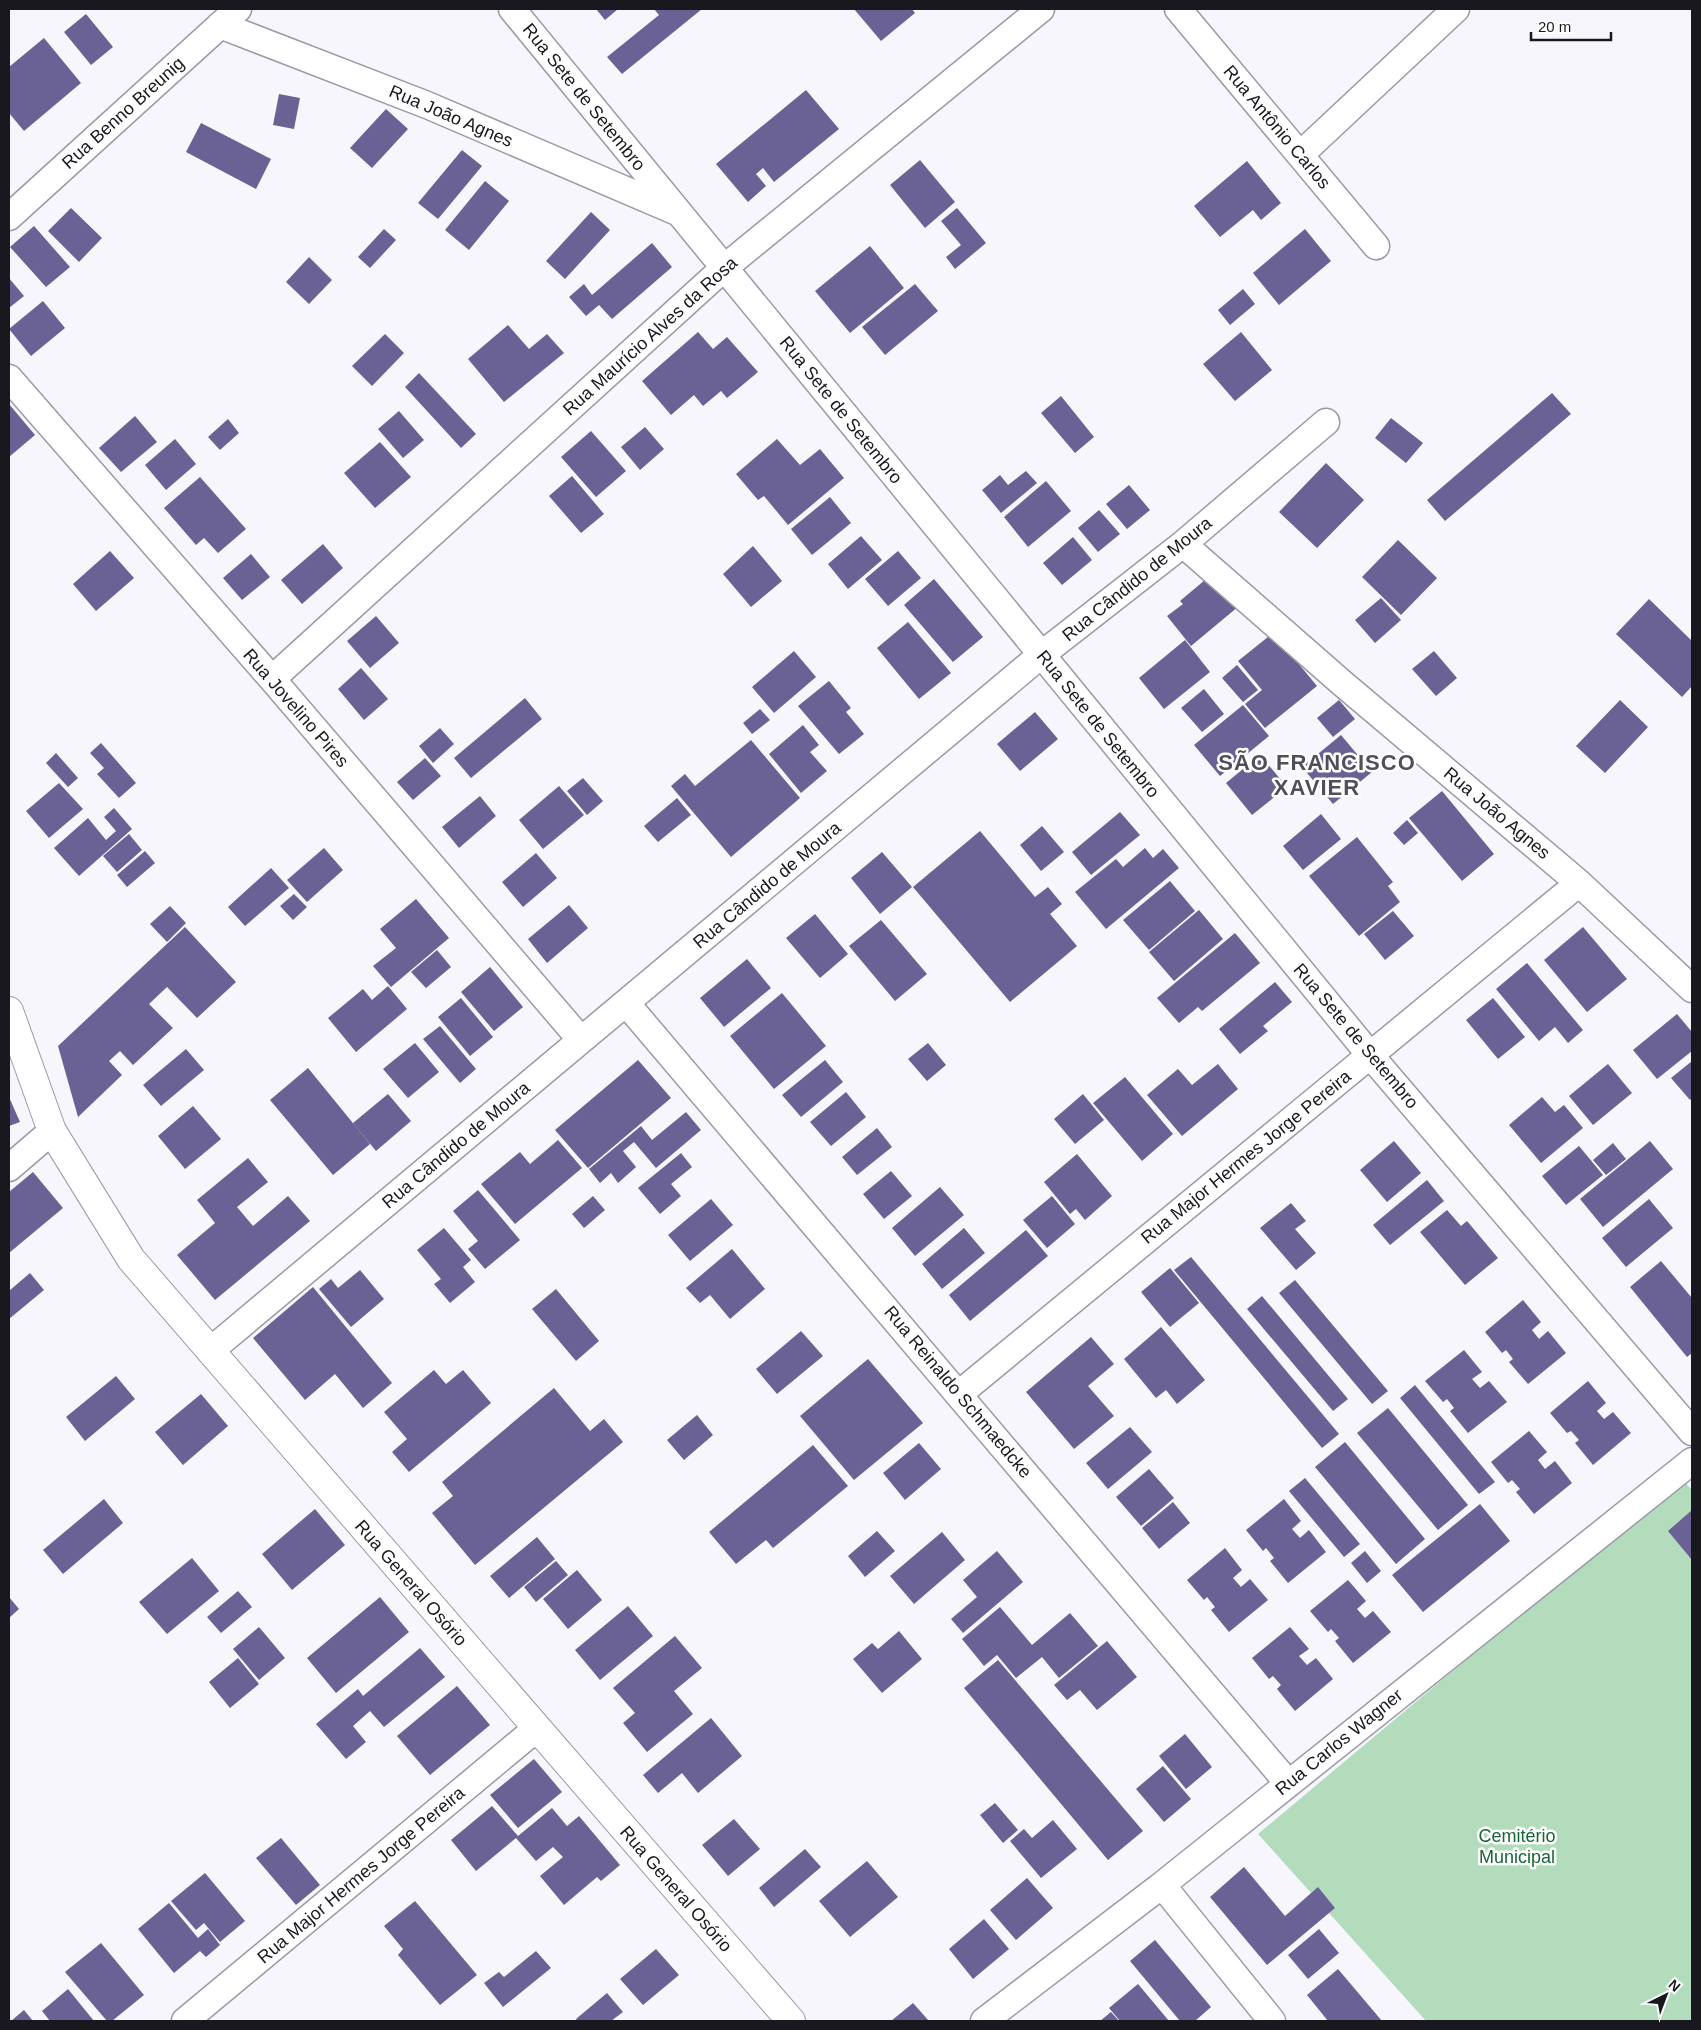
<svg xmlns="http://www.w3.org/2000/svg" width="1701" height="2030" viewBox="0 0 1701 2030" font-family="Helvetica,sans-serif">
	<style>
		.green { fill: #b3dcbc }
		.building { fill: #6a6194 }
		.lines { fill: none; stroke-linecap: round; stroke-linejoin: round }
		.minor-casing { stroke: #9b99a8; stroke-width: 29 }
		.major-casing { stroke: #9b99a8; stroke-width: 30 }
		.minor { stroke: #fff; stroke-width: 26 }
		.major { stroke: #fff; stroke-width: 28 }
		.labels { text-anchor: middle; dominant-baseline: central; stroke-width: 5; stroke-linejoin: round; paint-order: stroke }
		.street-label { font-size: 18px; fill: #19181e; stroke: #fff }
		.park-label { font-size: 18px; fill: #176735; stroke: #fff }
		.district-label { font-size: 22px; font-weight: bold; letter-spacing: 1px; fill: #4f4e5b; stroke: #fff }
	</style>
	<rect width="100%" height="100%" fill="#f7f6fd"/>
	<path class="green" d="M1682,1479l10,11v531h-266l-168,-187z"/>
	<path class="building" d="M596,9h22l-13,11z
		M654,9h48l-80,65 -15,-17 52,-42z
		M854,9h58l3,4 -34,28z
		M86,14l27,33 -22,18 -27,-33z
		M44,38l37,45 -57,48 -15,-18v-46z
		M806,90l33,39 -65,53 -11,-14 -7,6 10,12 -18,16 -32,-38z
		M279,94l21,4 -6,31 -21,-4z
		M386,109l22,20 -36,39 -22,-20z
		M201,123l70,36 -15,30 -70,-37z
		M462,150l20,16 -44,53 -20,-16z
		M920,160l35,42 -30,26 -35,-43z
		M1247,161l34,42 -20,17 -8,-10 -33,27 -26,-31z
		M485,181l24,20 -40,49 -24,-20z
		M71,208l31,30 -23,24 -31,-31z
		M957,208l29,35 -31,26 -9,-12 15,-12 -20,-24z
		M591,212l19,18 -45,49 -19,-18z
		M34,226l36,41 -24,20 -36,-40z
		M384,229l12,11 -26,28 -12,-11z
		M1305,229l26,32 -52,44 -26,-32z
		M652,243l20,24 -60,52 -13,-14 -13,11 -17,-19 15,-13 8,11z
		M870,246l34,42 -54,45 -35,-42z
		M309,257l23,23 -23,24 -23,-22z
		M9,278l15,18 -15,12z
		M915,284l23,27 -53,44 -23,-28z
		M1243,289l12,15 -25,21 -12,-15z
		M43,301l22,27 -34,28 -22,-27z
		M508,325l21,24 18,-15 17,19 -60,49 -36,-43z
		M698,332l15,17 14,-12 31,35 -31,26 -6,-7 -18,15 -9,-11 -23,20 -29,-34z
		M1241,332l31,38 -37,31 -32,-37z
		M385,334l19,19 -32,33 -20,-20z
		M419,373l57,61 -15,14 -56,-61z
		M1552,393l19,21 -126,107 -18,-21z
		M1061,396l33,41 -19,16 -34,-40z
		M9,404l26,31 -26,22z
		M399,411l25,29 -21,18 -25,-29z
		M135,416l22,26 -36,30 -22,-24z
		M1391,418l32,25 -17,20 -31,-25z
		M228,419l11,14 -19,17 -12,-13z
		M645,427l19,22 -24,21 -19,-23z
		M591,431l35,40 -30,26 -35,-40z
		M175,439l21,25 -30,26 -21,-25z
		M777,439l23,26 20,-16 24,29 -56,47 -24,-29 -6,4 -22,-26z
		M380,442l31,35 -36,31 -31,-35z
		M1326,463l38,37 -47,48 -38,-36z
		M1026,471l11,12 -36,30 -19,-23 18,-15 8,10z
		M572,476l32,38 -23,19 -32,-37z
		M200,477l46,52 -28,24 -14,-15 -8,7 -32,-37z
		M1046,481l25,30 -43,36 -24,-30z
		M1129,485l21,25 -23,19 -21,-25z
		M830,497l21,26 -39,32 -21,-26z
		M1099,510l21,24 -22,18 -20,-24z
		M861,536l21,24 -34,29 -20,-25z
		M1073,537l19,23 -30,25 -19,-22z
		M1398,540l39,38 -36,37 -39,-38z
		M323,544l20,24 -41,36 -21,-24z
		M753,546l29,35 -31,26 -28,-33z
		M110,551l24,27 -38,33 -23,-27z
		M898,551l23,27 -33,28 -23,-27z
		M251,554l19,23 -28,23 -19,-22z
		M1212,574l27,32 -48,40 -24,-30 16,-12 -3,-3z
		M934,579l49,58 -30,25 -49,-57z
		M1381,598l20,22 -26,23 -20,-23z
		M1649,599l43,42v45l-10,11 -66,-63z
		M376,616l23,27 -29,25 -23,-27z
		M908,622l43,51 -32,26 -42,-51z
		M1273,633l44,53 -52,42 -20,-24 17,-14 -24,-29z
		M1185,640l25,32 -46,37 -25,-31z
		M794,651l22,26 -42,36 -22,-26z
		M1434,651l23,27 -21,18 -24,-27z
		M1237,665l21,25 -15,12 -21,-24z
		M361,668l27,31 -24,21 -26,-31z
		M829,681l22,27 -5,4 18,22 -25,20 -41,-48z
		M1204,689l20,25 -22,18 -21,-24z
		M525,698l17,21 -71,59 -17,-20z
		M1339,700l16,19 -22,18 -16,-19z
		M1620,700l28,27 -43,46 -29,-27z
		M1243,705l26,31 -49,40 -26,-31z
		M760,709l10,11 -18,14 -9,-11z
		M1035,712l23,27 -38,32 -23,-27z
		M803,725l16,20 -9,7 17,19 -26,22 -32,-39z
		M440,728l14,16 -21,19 -14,-17z
		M1341,735l31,37 -39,32 -31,-37z
		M751,740l49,58 -69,59 -60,-71 14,-12 10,12z
		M101,743l35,40 -17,15 -22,-24 7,-6 -14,-15z
		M56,753l22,25 -10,9 -22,-24z
		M1260,755l27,32 -35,28 -26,-32z
		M425,758l16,18 -28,24 -16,-18z
		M583,778l20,23 -16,14 -20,-24z
		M59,783l24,26 -34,29 -23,-27z
		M559,786l25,29 -41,34 -24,-29z
		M1442,791l52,63 -32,27 -53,-63z
		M480,796l16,20 -37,32 -17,-21z
		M677,798l14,17 -33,27 -14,-16z
		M114,808l18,21 -53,47 -25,-28 34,-30 18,22 10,-9 -12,-14z
		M1120,812l20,23 -49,40 -19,-23z
		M1321,814l20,25 -38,31 -20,-24z
		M1407,820l11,13 -14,12 -11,-12z
		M1042,826l22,26 -23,19 -21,-26z
		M980,831l55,66 13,-10 14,17 -12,10 27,32 -67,56 -97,-115z
		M129,834l13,16 -25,22 -14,-16z
		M1357,837l36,45 -5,4 12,16 -41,34 -50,-60z
		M324,848l19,22 -36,32 -20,-22z
		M1145,848l8,10 10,-9 16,19 -73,61 -31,-37 41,-33 7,8z
		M145,851l10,12 -28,24 -10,-12z
		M882,852l30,35 -32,27 -29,-36z
		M536,853l21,25 -34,29 -21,-25z
		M271,868l18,20 -44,38 -17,-19z
		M1170,881l25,30 -46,39 -26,-30z
		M294,894l13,13 -14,13 -13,-14z
		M416,899l33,39 -58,49 -18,-21 23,-18 -16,-19z
		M569,905l19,23 -41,35 -19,-24z
		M170,906l16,17 -19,19 -17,-18z
		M1199,910l24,29 -49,42 -25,-29z
		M1393,911l21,25 -29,24 -21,-26z
		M815,914l33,40 -28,24 -34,-40z
		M881,920l46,54 -32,27 -46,-55z
		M185,927l51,55 -39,36 -30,-31 -18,17 24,24 -40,37 -13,-14 -11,10 13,14 -44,42 -20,-71z
		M1583,927l44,52 -40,33 -43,-52z
		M1235,933l25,30 -58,48 -4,-4 -19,16 -22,-25z
		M437,950l14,17 -25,21 -15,-16z
		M747,959l24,29 -47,39 -24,-29z
		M1527,963l56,67 -15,13 -13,-16 -16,14 -43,-52z
		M490,967l33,40 -29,24 -33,-39z
		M1275,982l17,20 -29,24 5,5 -28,23 -21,-25z
		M388,986l19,23 -51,43 -28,-34 35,-29 9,11z
		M782,993l44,53 -52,43 -44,-53z
		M461,998l32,39 -23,19 -32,-39z
		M1493,998l32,39 -27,22 -32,-39z
		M1677,1014l15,18v19l-35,28 -24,-29z
		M440,1026l36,43 -16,14 -37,-44z
		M415,1043l24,29 -31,26 -25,-29z
		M928,1043l18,22 -19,16 -19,-22z
		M186,1049l18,21 -43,36 -18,-21z
		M638,1060l33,38 -83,70 -33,-38z
		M825,1060l18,22 -42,35 -19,-22z
		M1692,1061v37l-2,2 -19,-22z
		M1218,1064l20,25 -56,47 -35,-41 31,-26 14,16z
		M1608,1064l24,29 -39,32 -24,-29z
		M308,1068l62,76 -37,31 -63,-75z
		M1125,1077l48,57 -31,27 -49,-58z
		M846,1092l20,25 -35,29 -21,-24z
		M388,1094l23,27 -35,30 -23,-28z
		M1083,1094l21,26 -29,24 -21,-25z
		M9,1097l11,25 -11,4z
		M1542,1097l13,15 9,-7 19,23 -42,35 -32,-38z
		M193,1106l28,33 -36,30 -27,-33z
		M686,1112l15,18 -45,38 -22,-26 -11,9 13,16 -18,16 -7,-10 -11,10 -11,-14 52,-43 11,14z
		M877,1128l15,19 -35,28 -15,-18z
		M558,1140l24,28 -67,56 -34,-40 39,-32 10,12z
		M1394,1141l27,32 -34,29 -27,-32z
		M1650,1141l23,28 -70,58 -23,-28z
		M1613,1143l13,16 -20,16 -13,-15z
		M1579,1146l24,29 -37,30 -24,-29z
		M681,1153l11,14 -21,17 10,12 -21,18 -22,-26z
		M1077,1154l35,42 -27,24 -9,-11 -6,5 -26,-32z
		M248,1158l20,24 -31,25 16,19 35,-30 22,25 -95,79 -38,-45 38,-32 -18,-23z
		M891,1171l21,25 -28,23 -21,-25z
		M33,1172l30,36 -54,45v-61z
		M1427,1180l17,21 -54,44 -17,-20z
		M940,1187l24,28 -49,41 -23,-28z
		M478,1190l42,50 -35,29 -17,-20 10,-8 -25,-30z
		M593,1196l12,14 -21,18 -12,-14z
		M1052,1196l23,28 -28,24 -24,-28z
		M711,1199l22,26 -43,36 -22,-26z
		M1649,1199l24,29 -47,39 -24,-29z
		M1291,1203l15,18 -11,8 21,24 -20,17 -36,-42z
		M1447,1210l14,16 6,-5 31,37 -33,27 -45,-53z
		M444,1228l27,32 -8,7 12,15 -25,21 -16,-19 7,-5 -24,-29z
		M964,1228l21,25 -43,36 -20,-25z
		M1026,1230l22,26 -78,65 -21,-26z
		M732,1249l33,40 -35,30 -20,-24 -10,8 -14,-15z
		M1191,1257l148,177 -17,14 -148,-178z
		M1661,1261l31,37v55l-5,4 -57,-70z
		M1170,1268l29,35 -29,24 -29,-35z
		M360,1270l24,29 -33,28 -32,-38 12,-10 7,9z
		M30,1273l14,17 -35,29v-28z
		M1295,1280l93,111 -16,13 -93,-111z
		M313,1287l79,96 -29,25 -28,-34 -30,26 -52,-62z
		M556,1289l43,52 -23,20 -44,-52z
		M1262,1296l86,103 -15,12 -86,-102z
		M1523,1300l18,22 -9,8 7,9 9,-8 18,22 -38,31 -19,-22 4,-3 -7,-9 -4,3 -17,-21z
		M1161,1327l44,53 -28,24 -11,-14 -10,8 -32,-39z
		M801,1331l22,25 -46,38 -21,-25z
		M1091,1337l23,27 -26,22 26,30 -40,33 -48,-57z
		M1464,1350l18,22 -10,7 8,9 9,-7 18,21 -39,31 -18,-22 4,-3 -7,-9 -4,3 -18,-21z
		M868,1359l55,64 -69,57 -54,-64z
		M434,1370l12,14 17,-14 28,33 -82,69 -17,-20 15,-13 -23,-27z
		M116,1376l19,23 -50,42 -19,-24z
		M1588,1381l18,22 -9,8 7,8 9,-7 18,21 -38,32 -18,-22 4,-3 -8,-9 -4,2 -17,-20z
		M1415,1385l80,97 -16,12 -79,-96z
		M554,1388l36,43 14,-12 19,23 -148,123 -43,-52 21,-17 -11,-14z
		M201,1394l27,32 -45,39 -28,-33z
		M1388,1408l80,97 -30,25 -81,-97z
		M697,1415l16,20 -29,25 -17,-20z
		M1130,1427l22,25 -44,37 -22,-26z
		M1529,1431l18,21 -9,8 7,9 10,-8 17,22 -38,31 -18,-22 4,-3 -8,-9 -4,3 -17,-21z
		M1345,1442l80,97 -29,25 -81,-97z
		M919,1443l22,26 -36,31 -22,-27z
		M813,1445l35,41 -75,62 -7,-8 -30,24 -27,-32z
		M1149,1469l25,29 -33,28 -25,-29z
		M1305,1478l55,66 -16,13 -55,-66z
		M104,1499l19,24 -60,51 -20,-24z
		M1284,1499l17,22 -9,8 8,9 9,-8 17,22 -38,31 -18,-22 4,-3 -8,-10 -3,3 -17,-21z
		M1173,1502l17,21 -31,26 -17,-21z
		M1480,1504l30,37 -87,71 -31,-37z
		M315,1509l30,36 -53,45 -30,-36z
		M1692,1510v50l-24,-29z
		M877,1531l18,20 -30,26 -17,-21z
		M942,1532l23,28 -51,44 -24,-28z
		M537,1537l18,22 -46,39 -19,-22z
		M1225,1548l17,22 -9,8 8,9 9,-8 18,21 -39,32 -18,-22 4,-3 -8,-10 -3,3 -17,-20z
		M997,1551l26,31 -60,51 -12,-14 26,-22 -14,-17z
		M1365,1551l16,20 -14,12 -16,-20z
		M192,1558l27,33 -52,43 -28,-32z
		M556,1561l12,14 -32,27 -12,-15z
		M577,1570l25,30 -34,29 -25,-30z
		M1348,1580l18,21 -9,8 8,9 8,-7 18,21 -38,31 -18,-22 4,-3 -8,-9 -3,3 -18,-21z
		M238,1591l14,16 -31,26 -14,-16z
		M9,1597l10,12 -10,9z
		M380,1597l29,35 -73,61 -29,-35z
		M628,1606l25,30 -53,44 -25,-30z
		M1000,1607l32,38 38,-32 28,33 -39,32 -17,-21 -26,21 -19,-23 -13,11 -22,-27z
		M259,1627l26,31 -26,22 -26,-31z
		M1290,1627l19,22 -10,7 8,9 9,-7 17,21 -38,32 -18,-22 4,-4 -8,-9 -4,3 -17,-21z
		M899,1631l23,28 -40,34 -29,-34 19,-16 6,6z
		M675,1636l27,32 -28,23 19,23 -46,38 -24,-29 12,-10 -22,-25z
		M1107,1641l30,36 -40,33 -17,-20 -13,10 -13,-15z
		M420,1648l25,29 -61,50 -14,-16 -17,15 13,16 -20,17 -30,-35 42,-35 5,7z
		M238,1658l21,26 -29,24 -21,-26z
		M998,1660l145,171 -35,29 -144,-172z
		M457,1686l33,39 -60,50 -33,-39z
		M711,1718l31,38 -44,37 -16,-20 -24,20 -15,-18z
		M1185,1734l27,33 -26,22 -27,-33z
		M534,1759l28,33 -44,36 -28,-33z
		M1163,1766l28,33 -27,23 -28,-33z
		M995,1803l23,27 -15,13 -23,-28z
		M492,1806l26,30 34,-28 15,18 12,-10 41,49 -19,16 -4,-4 -33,28 -24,-29 23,-19 -10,-10 -17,14 -20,-23 -40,33 -25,-31z
		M734,1819l26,30 -32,27 -26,-31z
		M1053,1820l24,29 -36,29 -31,-37 14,-12 8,9z
		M281,1838l39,47 -24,20 -40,-47z
		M805,1849l16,18 -47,40 -15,-19z
		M867,1861l31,36 -48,40 -31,-36z
		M1244,1867l41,49 33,-29 17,21 -68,57 -57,-68z
		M205,1873l40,48 -25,21 -16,-19 -8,7 -25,-29z
		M1027,1878l26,30 -37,32 -26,-30z
		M415,1901l62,74 -37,30 -42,-50 5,-6 -19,-23z
		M169,1903l29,35 10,-9 12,16 -14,12 -6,-6 -26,22 -36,-44z
		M984,1919l25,30 -36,30 -24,-30z
		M1319,1929l20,24 -31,26 -20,-24z
		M1155,1940l56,67 -16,14h-15l-50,-60z
		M101,1943l43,52 -32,26h-5l-42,-49z
		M656,1949l23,26 -36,30 -23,-26z
		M536,1951l15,17 -48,39 -19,-24 15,-11 5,5z
		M1338,1969l44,52h-54l-21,-26z
		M1138,1984l31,37h-49l-11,-13z
		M68,1989l26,32h-44l-8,-10z
		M607,1993l16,19 -12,9h-34l-1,-2z
		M913,2003l16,18h-38z
		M24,2010l9,11h-22z
		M1111,2012l8,9h-19z"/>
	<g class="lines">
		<defs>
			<path id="minor" d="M512,9l858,1046 322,377
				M1178,9l198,237
				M220,25l207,80 250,107
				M1300,155l156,-146
				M9,217l229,-208
				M9,378l263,301 309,361
				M1183,544l159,139 237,200 113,106
				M272,679l452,-411 317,-259
				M626,1003l662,780
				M9,1168l43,-37
				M210,1351l831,-696 142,-111 143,-122
				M959,1394l620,-511
				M1162,1885l110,136
				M185,2021l352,-293
				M984,2021l178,-136 530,-424"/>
			<path id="major" d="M9,1011l43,120 79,128 660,762"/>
		</defs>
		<use href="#minor" class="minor-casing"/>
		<use href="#major" class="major-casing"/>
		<use href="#minor" class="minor"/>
		<use href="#major" class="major"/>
	</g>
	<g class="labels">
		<g class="street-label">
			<text transform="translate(584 97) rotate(51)">Rua Sete de Setembro</text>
			<text transform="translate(123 113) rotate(-42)">Rua Benno Breunig</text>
			<text transform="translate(451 116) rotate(23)">Rua João Agnes</text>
			<text transform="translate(1277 127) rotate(50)">Rua Antônio Carlos</text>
			<text transform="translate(650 336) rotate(-42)">Rua Maurício Alves da Rosa</text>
			<text transform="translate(841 410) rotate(51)">Rua Sete de Setembro</text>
			<text transform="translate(1137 579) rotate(-39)">Rua Cândido de Moura</text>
			<text transform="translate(296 708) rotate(49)">Rua Jovelino Pires</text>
			<text transform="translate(1098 724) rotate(51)">Rua Sete de Setembro</text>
			<text transform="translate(1497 813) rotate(40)">Rua João Agnes</text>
			<text transform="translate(767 885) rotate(-40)">Rua Cândido de Moura</text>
			<text transform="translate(1356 1036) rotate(50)">Rua Sete de Setembro</text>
			<text transform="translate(456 1145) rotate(-40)">Rua Cândido de Moura</text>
			<text transform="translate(1246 1157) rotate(-39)">Rua Major Hermes Jorge Pereira</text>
			<text transform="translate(958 1392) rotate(50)">Rua Reinaldo Schmaedcke</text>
			<text transform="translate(411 1583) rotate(49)">Rua General Osório</text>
			<text transform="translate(1339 1742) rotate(-39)">Rua Carlos Wagner</text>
			<text transform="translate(361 1875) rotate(-40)">Rua Major Hermes Jorge Pereira</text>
			<text transform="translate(676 1889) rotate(49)">Rua General Osório</text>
		</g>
		<g class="park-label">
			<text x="1517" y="1836">Cemitério<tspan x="1517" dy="21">Municipal</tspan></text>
		</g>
		<g class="district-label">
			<text x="1317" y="762">SÃO FRANCISCO<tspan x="1317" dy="25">XAVIER</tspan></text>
		</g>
	</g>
	<rect width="1701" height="2030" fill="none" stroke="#19181e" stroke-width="20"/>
	<g transform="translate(1666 1995) rotate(42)" stroke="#ffffff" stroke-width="4" paint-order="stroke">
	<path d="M0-4L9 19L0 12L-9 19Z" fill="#19181e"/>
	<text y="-8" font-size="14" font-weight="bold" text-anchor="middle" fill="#19181e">N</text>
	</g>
	<path d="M1531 32v8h80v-8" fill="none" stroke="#19181e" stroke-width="2.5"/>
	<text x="1538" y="32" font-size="15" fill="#19181e" stroke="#ffffff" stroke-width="4" paint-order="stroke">20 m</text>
</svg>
